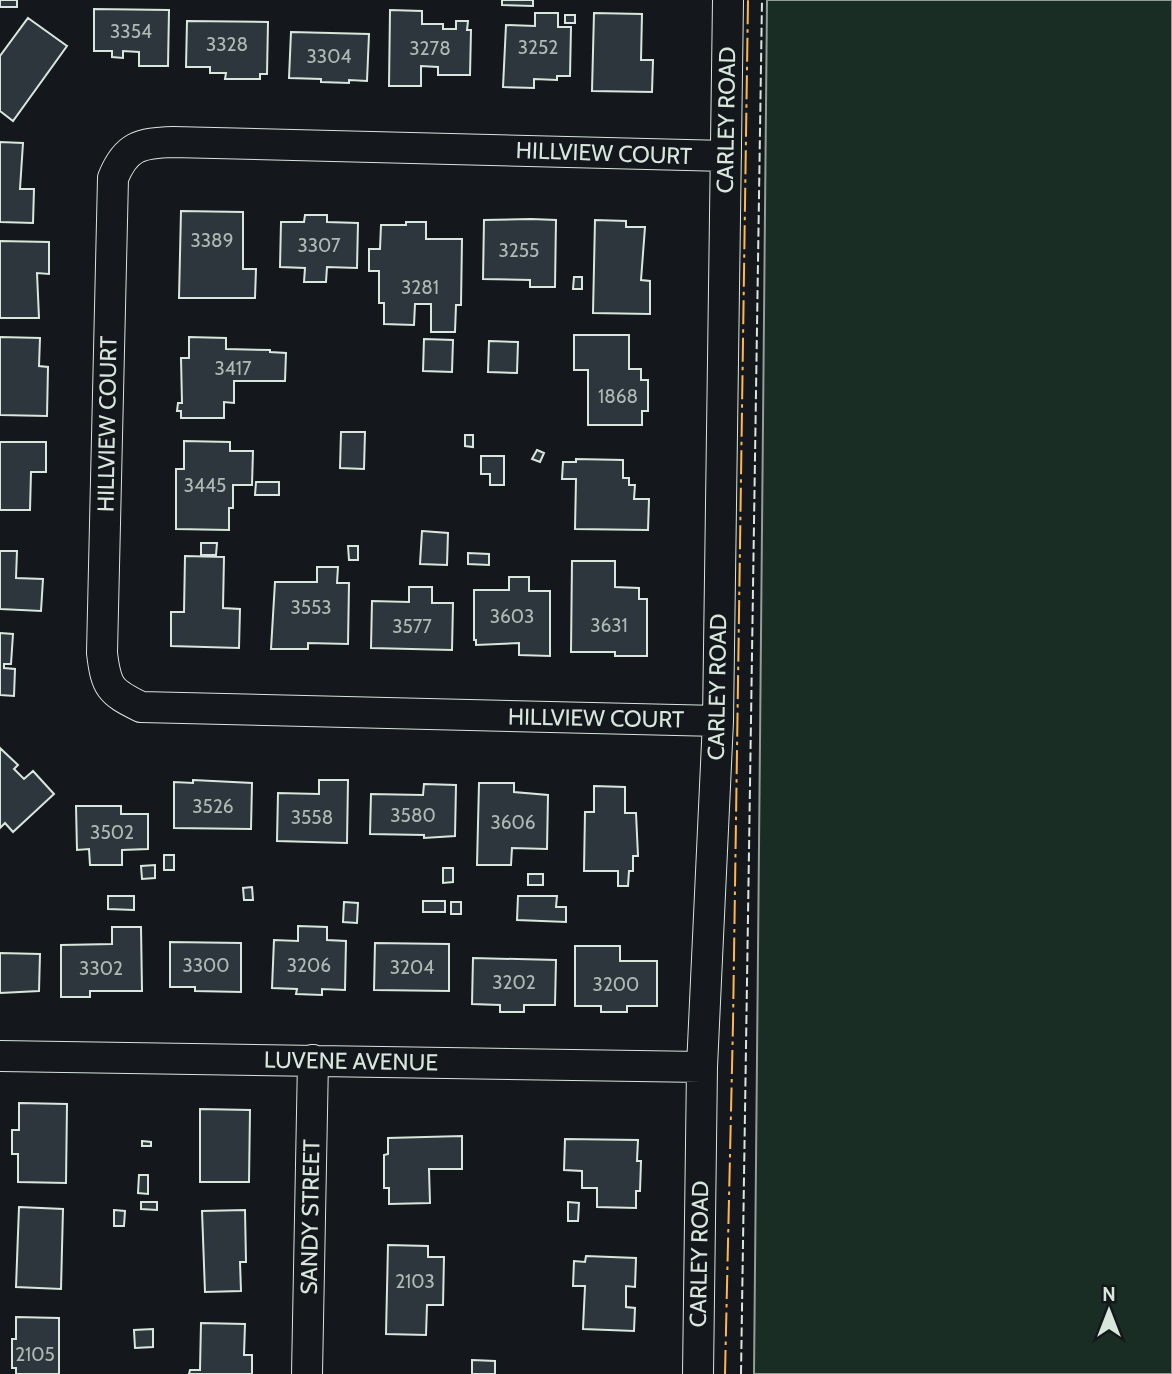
<svg xmlns="http://www.w3.org/2000/svg" width="1172" height="1374" viewBox="0 0 1172 1374" font-family="Cabin,sans-serif">
	<style>
		.green { fill: #1a2d24; stroke: #939e99; stroke-width: 2 }
		.building { fill: #2c363c; stroke: #d8e6dc; stroke-width: 2 }
		.lines { fill: none; stroke-linecap: round; stroke-linejoin: round }
		.minor-casing { stroke: #d8e6dc; stroke-width: 32 }
		.minor { stroke: #14181c; stroke-width: 30 }
		.fence { stroke: #d8e6dc; stroke-width: 2; stroke-dasharray: 9 3.5; stroke-linecap: butt }
		.power { stroke: #ffb74d; stroke-width: 2; stroke-dasharray: 24 5 3.5 5; stroke-linecap: butt }
		.labels { text-anchor: middle; dominant-baseline: central; stroke-width: 5; stroke-linejoin: round; paint-order: stroke }
		.number-label { font-size: 19px; fill: #adbab4 }
		.street-label { font-size: 23px; fill: #d8e6dc; stroke: #14181c }
	</style>
	<rect width="100%" height="100%" fill="#14181c"/>
	<path class="green" d="M767,0h405v1374h-418z"/>
	<path class="building" d="M0,0h17v7h-17z
		M502,0h31v6l-31,-1z
		M94,9l75,1 -1,56h-29v-14l-16,-1v7l-11,-1v-6h-18z
		M390,10l32,1v13h21v5h13v-8h12l-1,9h4l-1,45h-32v-8l-17,-1v20h-32z
		M535,13h23v14h13l-1,49h-13v4l-23,-1v9l-31,-1 3,-62 29,1z
		M594,13l48,1 -1,46h12l-1,32 -60,-1z
		M565,15h10v8h-10z
		M28,18l39,28 -54,75 -13,-10v-55z
		M187,21l81,1 -1,52h-7v5h-35l1,-6h-16v-6h-24z
		M291,32l78,2 -2,47 -18,-1v3l-28,-1v-3l-32,-1z
		M0,142l23,1 -3,46h14l-1,34 -33,-1z
		M181,211l62,1v57h13l-1,29h-76z
		M305,215h22v7l31,1 -1,45 -30,-1 -1,15h-22l1,-14 -25,-1 1,-45h23z
		M531,219l25,1 -1,67h-25v-7l-47,-1 1,-59z
		M595,220l31,1v6h19l-4,53 9,1v33l-57,-1z
		M406,222h20v17h36l-1,66h-5l-1,27h-24v-28h-16l-1,21 -30,-1v-21h-5v-32h-10v-22h11l1,-24h25z
		M0,241l49,1v32l-12,-1 2,45h-39z
		M574,277h8v12h-9z
		M574,335h55v34h12v11h7v31h-6v14h-54v-55h-14z
		M0,337l40,1 -1,28 9,1 -1,49 -47,-1z
		M189,337l37,1v11l44,1v2l16,1 -1,28h-51v22l-10,-1v16h-43v-7h-4l1,-8h4l-1,-45h8z
		M424,339l29,1 -1,32 -29,-1z
		M489,341l29,1 -1,31 -29,-1z
		M341,432h24l-1,37 -24,-1z
		M465,435h8v12l-8,-1z
		M184,441l46,1v9h23l-1,34h-19v23h-4v22l-53,-1v-60h8z
		M0,442h46v30h-15l-1,38h-30z
		M537,450l7,3 -4,9 -8,-3z
		M481,456h23v29h-14v-11h-9z
		M576,459l47,1v18h6v7h6l-1,14h15l-1,31 -73,-1 1,-50h-14l1,-17h13z
		M256,482h23v13h-24z
		M422,531l26,2 -1,32 -27,-1z
		M201,543h16l-1,12h-15z
		M348,546h10v14h-9z
		M0,551h17l-1,27 27,1 -2,32 -41,-2z
		M468,553l21,1v11l-21,-1z
		M185,556l39,1 -1,51 17,1 -1,39 -68,-2v-34h13z
		M572,561h43v26l24,1v11h8v57h-32v-4h-44z
		M317,567h21l-1,16h12l-1,61 -40,-1v6h-37l4,-67h42z
		M509,577h20v14h21v65l-31,-1v-12l-43,2v-5h-2v-50h35z
		M409,587h23v16h21l-1,47 -81,-2 1,-47 37,1z
		M0,633l13,1 -2,30h-7v4l11,1 -1,27 -14,-1z
		M0,748l18,17 -4,4 10,10 9,-8 21,23 -41,38 -8,-9 -5,5z
		M193,780l59,3 -1,46 -77,-1v-46l19,1z
		M319,780h29l-1,63 -70,-2 1,-48 41,1z
		M479,783h35v9l34,3 -1,54 -35,-1 -1,17h-34z
		M424,784l32,1 -1,51 -31,2v-3l-54,-1 1,-40 52,1z
		M594,786l31,1v26h11l2,43h-5v15h-4l-1,15h-10v-15h-34l1,-59h9z
		M76,806h45v8h27v35l-26,1v15h-32l-1,-16 -12,1z
		M164,855h10v15h-10z
		M155,865v13l-13,1 -1,-13z
		M443,868h10v14l-10,1z
		M528,874h15v11h-15z
		M252,887l1,13h-9l-1,-12z
		M108,896h26v14l-26,-1z
		M518,896h39l-1,11h10v15l-49,-2z
		M423,901h22v11h-22z
		M344,902l14,1 -1,20 -14,-1z
		M451,902h10v12h-10z
		M298,926l29,1v13l19,1 -1,49 -23,-1v6l-26,-1 1,-5 -25,-1 2,-48 24,1z
		M112,927h29l1,64h-52v6h-29v-52l51,-1z
		M170,942l71,1v49l-46,-1v-4h-25z
		M375,943l74,1v47l-75,-1z
		M575,946h45v15h37v45h-30v6h-26v-6h-26z
		M0,953l40,1 -1,37 -39,2z
		M473,958l83,2 -1,45h-31v7h-24v-7l-28,-1z
		M19,1103l48,1 -1,79 -48,-1v-28h-6v-24h7z
		M200,1109l50,1 -1,72h-49z
		M462,1136v33h-33l1,34 -41,1v-16h-5v-33l4,-1v-16z
		M565,1139l73,1 -1,21h4l-1,30h-4v17l-39,-1v-19h-15v-17l-18,-1z
		M142,1141l9,1v4h-9z
		M139,1175h9v19l-10,-1z
		M141,1202h16v8l-16,-1z
		M568,1202l11,1 -1,18h-10z
		M19,1207l44,2 -2,80 -45,-2z
		M114,1210l11,1 -1,15h-10z
		M245,1210l1,52h-6l1,29 -36,1 -3,-81z
		M388,1245l40,1v11h16l-1,48h-16l-1,30 -40,-1z
		M586,1256l50,2 -1,29 -9,-1v21l9,1 -1,23 -51,-2 2,-43h-12l1,-25 11,1z
		M16,1317l43,1v56h-43v-6h-4v-29h4z
		M201,1323l44,1 -1,31h8v19h-63l1,-4h10z
		M153,1329v18l-18,1 -1,-18z
		M472,1360l23,1v13h-23z"/>
	<g class="lines">
		<defs>
			<path id="minor" d="M718,721l-577,-14c-31,-15 -35,-20 -39,-54l11,-475c13,-32 27,-35 60,-36l553,14
				M0,1056l702,11
				M307,1374l6,-314
				M698,1374l4,-307 16,-346 10,-721"/>
		</defs>
		<use href="#minor" class="minor-casing"/>
		<use href="#minor" class="minor"/>
		<path class="fence" d="M741,1374l21,-1374"/>
		<path class="power" d="M725,1374l8,-350 15,-1024"/>
	</g>
	<g class="labels">
		<g class="number-label">
			<text x="131" y="31">3354</text>
			<text x="227" y="44">3328</text>
			<text x="538" y="47">3252</text>
			<text x="430" y="48">3278</text>
			<text x="329" y="56">3304</text>
			<text x="212" y="240">3389</text>
			<text x="319" y="245">3307</text>
			<text x="519" y="250">3255</text>
			<text x="420" y="287">3281</text>
			<text x="233" y="368">3417</text>
			<text x="618" y="396">1868</text>
			<text x="205" y="485">3445</text>
			<text x="311" y="607">3553</text>
			<text x="512" y="616">3603</text>
			<text x="609" y="625">3631</text>
			<text x="412" y="626">3577</text>
			<text x="213" y="806">3526</text>
			<text x="413" y="815">3580</text>
			<text x="312" y="817">3558</text>
			<text x="513" y="822">3606</text>
			<text x="112" y="832">3502</text>
			<text x="206" y="965">3300</text>
			<text x="309" y="965">3206</text>
			<text x="412" y="967">3204</text>
			<text x="101" y="968">3302</text>
			<text x="514" y="982">3202</text>
			<text x="616" y="984">3200</text>
			<text x="415" y="1281">2103</text>
			<text x="35" y="1354">2105</text>
		</g>
		<g class="street-label">
			<text transform="translate(726 120) rotate(-89)">CARLEY ROAD</text>
			<text transform="translate(604 153) rotate(2)">HILLVIEW COURT</text>
			<text transform="translate(107 424) rotate(-89)">HILLVIEW COURT</text>
			<text transform="translate(717 687) rotate(-89)">CARLEY ROAD</text>
			<text transform="translate(596 718) rotate(1)">HILLVIEW COURT</text>
			<text transform="translate(351 1061) rotate(1)">LUVENE AVENUE</text>
			<text transform="translate(310 1217) rotate(-89)">SANDY STREET</text>
			<text transform="translate(699 1254) rotate(-89)">CARLEY ROAD</text>
		</g>
	</g>
	<g transform="translate(1109 1311)" stroke="#14181c" stroke-width="5" paint-order="stroke">
	<path d="M0-5L12 26L0 18L-12 26Z" fill="#d8e6dc"/>
	<text y="-10" font-size="19" font-weight="bold" text-anchor="middle" fill="#d8e6dc">N</text>
	</g>
</svg>
